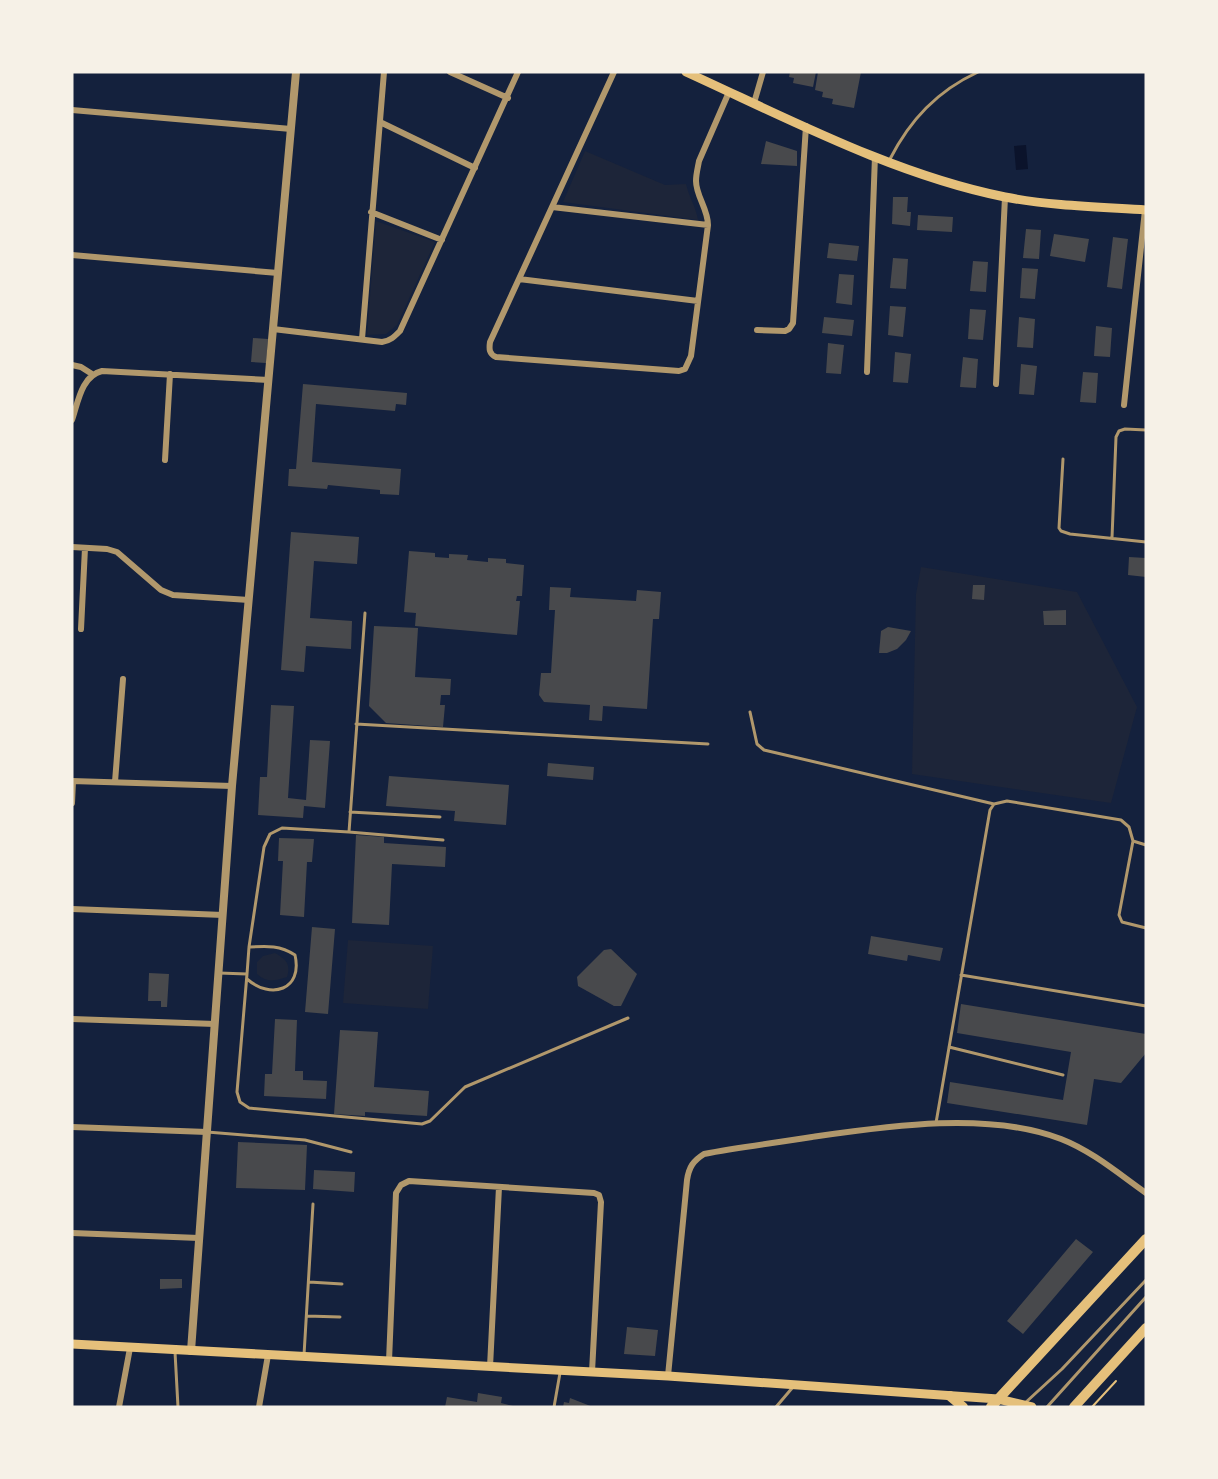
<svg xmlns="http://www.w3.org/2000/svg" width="1218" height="1479" viewBox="0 0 1218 1479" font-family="'Golos Text',sans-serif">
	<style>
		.green { fill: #1d2539 }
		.water { fill: #0b132b }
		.building { fill: #48494c }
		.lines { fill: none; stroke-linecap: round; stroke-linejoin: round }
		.path { stroke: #e5c07b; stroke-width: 2 }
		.service { stroke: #b1986c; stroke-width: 3 }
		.minor { stroke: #b1986c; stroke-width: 6 }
		.tertiary { stroke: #b1986c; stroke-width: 8 }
		.secondary { stroke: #e5c07b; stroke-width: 9 }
		.primary { stroke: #e5c07b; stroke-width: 10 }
	</style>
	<rect width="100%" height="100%" fill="#14213d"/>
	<path class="green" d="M585,151l80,34 21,-1c3,13 10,23 12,36l-135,-18z
		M376,221l59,21 -38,83 -11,9 -19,1z
		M921,567l156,25 60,115 -26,96 -199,-29 4,-180z
		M348,940l85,6 -5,63 -85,-6z
		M275,953c11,6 16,11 12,24 -12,4 -20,6 -30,-3v-12l6,-6z"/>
	<path class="water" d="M1026,145l2,24 -12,1 -2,-24z"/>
	<path class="building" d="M790,72h26l-3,15 -20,-4 1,-5 -5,-1z
		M818,72h43l-7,36 -22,-4 1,-5 -11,-2 1,-5 -8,-2z
		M766,141l31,10v15l-36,-2z
		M893,197h15l-1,15h4l-1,14 -18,-2z
		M918,215l35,2 -1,15 -35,-2z
		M1026,229l15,1 -2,29 -16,-1z
		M1054,234l35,5 -4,23 -35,-6z
		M1113,237l15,2 -6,50 -15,-2z
		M829,243l30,3 -2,15 -30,-3z
		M893,258l15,1 -2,30 -16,-1z
		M973,261l15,1 -2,30 -16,-1z
		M1022,268l16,1 -3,30 -15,-1z
		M839,274l15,1 -2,30 -16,-2z
		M890,306l16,1 -3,30 -15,-2z
		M970,309l16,1 -3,30 -15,-1z
		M824,317l30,3 -2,16 -30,-3z
		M1019,317l16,2 -2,29 -16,-1z
		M1096,326l16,2 -2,29 -16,-1z
		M253,338l15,1 -2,24 -15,-1z
		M828,343l16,2 -3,29 -15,-1z
		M895,352l16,2 -3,29 -15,-1z
		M963,357l15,2 -2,29 -16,-1z
		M1021,364l16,2 -3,29 -15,-1z
		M1083,372l15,1 -2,30 -16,-1z
		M303,384l104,9 -1,12 -10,-1 -1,7 -79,-7 -4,58 89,7 -2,26 -19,-1v-4l-52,-5 -1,4 -39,-3 1,-17h7z
		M291,532l68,5 -2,27 -43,-3 -4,57 42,3 -1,28 -45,-3 -2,26 -23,-2z
		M409,551l26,2v4l14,1v-4l19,1 -1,5 21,2v-4l18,1v4l18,2 -2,31h-5l-1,5h4l-3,34 -102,-9 1,-13 -12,-1z
		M1129,557l17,1v19l-18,-2z
		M973,585h12l-1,15 -12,-1z
		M550,587l21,1 -1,9 66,4 1,-11 24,2 -2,27h-6l-6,90 -44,-3 -1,15 -13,-1 1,-15 -46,-3 -5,-7 2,-22h10l4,-63h-6z
		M1066,610v15h-22l-1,-14z
		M374,626l44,2 -3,49 36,2 -1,16h-9l-1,10h5l-2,22 -57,-4 -17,-17z
		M888,627l23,4 -5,9 -9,9 -10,4h-8l2,-22z
		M271,705l23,1 -6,92 18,2 4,-60 20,1 -5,67 -21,-2 -1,12 -45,-3 2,-38h7z
		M548,763l46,4 -1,13 -46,-4z
		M389,776l120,9 -3,40 -52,-4 1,-10 -69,-5z
		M356,835l28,2v6l62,4 -1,20 -53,-3 -3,61 -37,-2z
		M279,838l35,1 -2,23h-5l-3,55 -24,-2 3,-54h-5z
		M312,927l23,2 -7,85 -23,-2z
		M871,936l72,12 -3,13 -32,-6 -1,6 -39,-7z
		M611,949l26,25 -16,32h-7l-36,-20 -1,-9 27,-27z
		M149,973l20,1 -2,33h-6v-6h-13z
		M961,1004l185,30v19l-25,30 -27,-4 -7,46 -140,-22 3,-21 113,18 8,-48 -114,-19z
		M275,1019l22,1 -2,51h8v9l24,1 -1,18 -62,-3 1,-22h7z
		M340,1030l38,2 -4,55 55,4 -2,25 -62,-4v4l-31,-2z
		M238,1142l69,3 -2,45 -69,-2z
		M314,1170l41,2 -1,20 -41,-3z
		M1076,1239l17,13 -70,82 -16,-13z
		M160,1279h22v9l-22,1z
		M627,1327l31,3 -3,26 -31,-2z
		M478,1393l24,4 -1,6 16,4h-72l2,-10 30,5z
		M570,1398l23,9h-30l1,-5 5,1z"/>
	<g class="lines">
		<path class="path" d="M1092,1407l24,-26"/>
		<path class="service" d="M890,159c20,-39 47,-68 88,-87
			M1063,459l-4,69 2,3 9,3 76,8
			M1112,538l4,-101 3,-6 6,-2 21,1
			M750,712l7,32 7,6 230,54
			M356,724l352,20
			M350,812l90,5
			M349,832l94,8
			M1133,841l-14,74 3,7 24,6
			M219,973l28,1 -10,118 3,10 9,6 173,16 8,-3 35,-34 163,-69
			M247,974l2,-27 15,-100 6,-13 12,-6 67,4 16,-219
			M961,975l185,31
			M247,979c24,21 56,11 48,-24 -15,-10 -28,-9 -46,-8
			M949,1047l114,28
			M936,1123l54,-313 4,-6 13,-3 114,19 8,7 4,14 13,4
			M207,1132l98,8 46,12
			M309,1282l33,2
			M307,1316l33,1
			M175,1352l3,55
			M304,1355l9,-151
			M1025,1403l37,-34 84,-89
			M554,1407l6,-34
			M776,1407l17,-20
			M1047,1407l99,-110"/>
		<path class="minor" d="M450,72l58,26
			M614,72l-124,270c-1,7 -1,12 6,15l183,14 6,-2 6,-13 17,-131c0,-16 -12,-29 -12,-44 0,-7 2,-14 3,-20l30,-69
			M754,103l9,-31
			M72,110l219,19
			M380,122l95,46
			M552,207l156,18
			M371,212l71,28
			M72,255l206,18
			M519,279l179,22
			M273,329l109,13c8,-1 12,-5 18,-11l118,-259
			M757,330l28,1 4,-2 4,-6 13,-197
			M362,339l22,-267
			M72,365l9,2 11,7
			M867,372l8,-216
			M996,384l9,-187
			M1124,405l21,-195
			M72,420c6,-17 9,-44 30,-49l167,9
			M165,460l5,-86
			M72,547l35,2 10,3 44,38 12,5 76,5
			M81,629l4,-81
			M72,781l160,5
			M115,782l8,-103
			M72,803l1,-22
			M72,909l151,6
			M72,1019l143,5
			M72,1127l135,5
			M72,1233l127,5
			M389,1361l7,-168 5,-8 8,-4 185,12 5,2 2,7 -9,170
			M490,1367l9,-180
			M668,1376l19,-196c2,-13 6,-19 17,-26 36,-7 72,-11 108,-17 76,-11 176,-26 249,2 31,12 58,35 85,54
			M119,1407l11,-59
			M259,1407l9,-52"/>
		<path class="tertiary" d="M191,1351l41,-565 64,-714"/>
		<path class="secondary" d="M686,72c101,46 209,103 319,125 46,9 94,10 141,13
			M72,1344l596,32 330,23 34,8"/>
		<path class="primary" d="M950,1396l13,11
			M991,1407l155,-168
			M1074,1407l72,-79"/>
	</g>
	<rect width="1218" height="1479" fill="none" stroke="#f6f1e7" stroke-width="147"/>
</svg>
